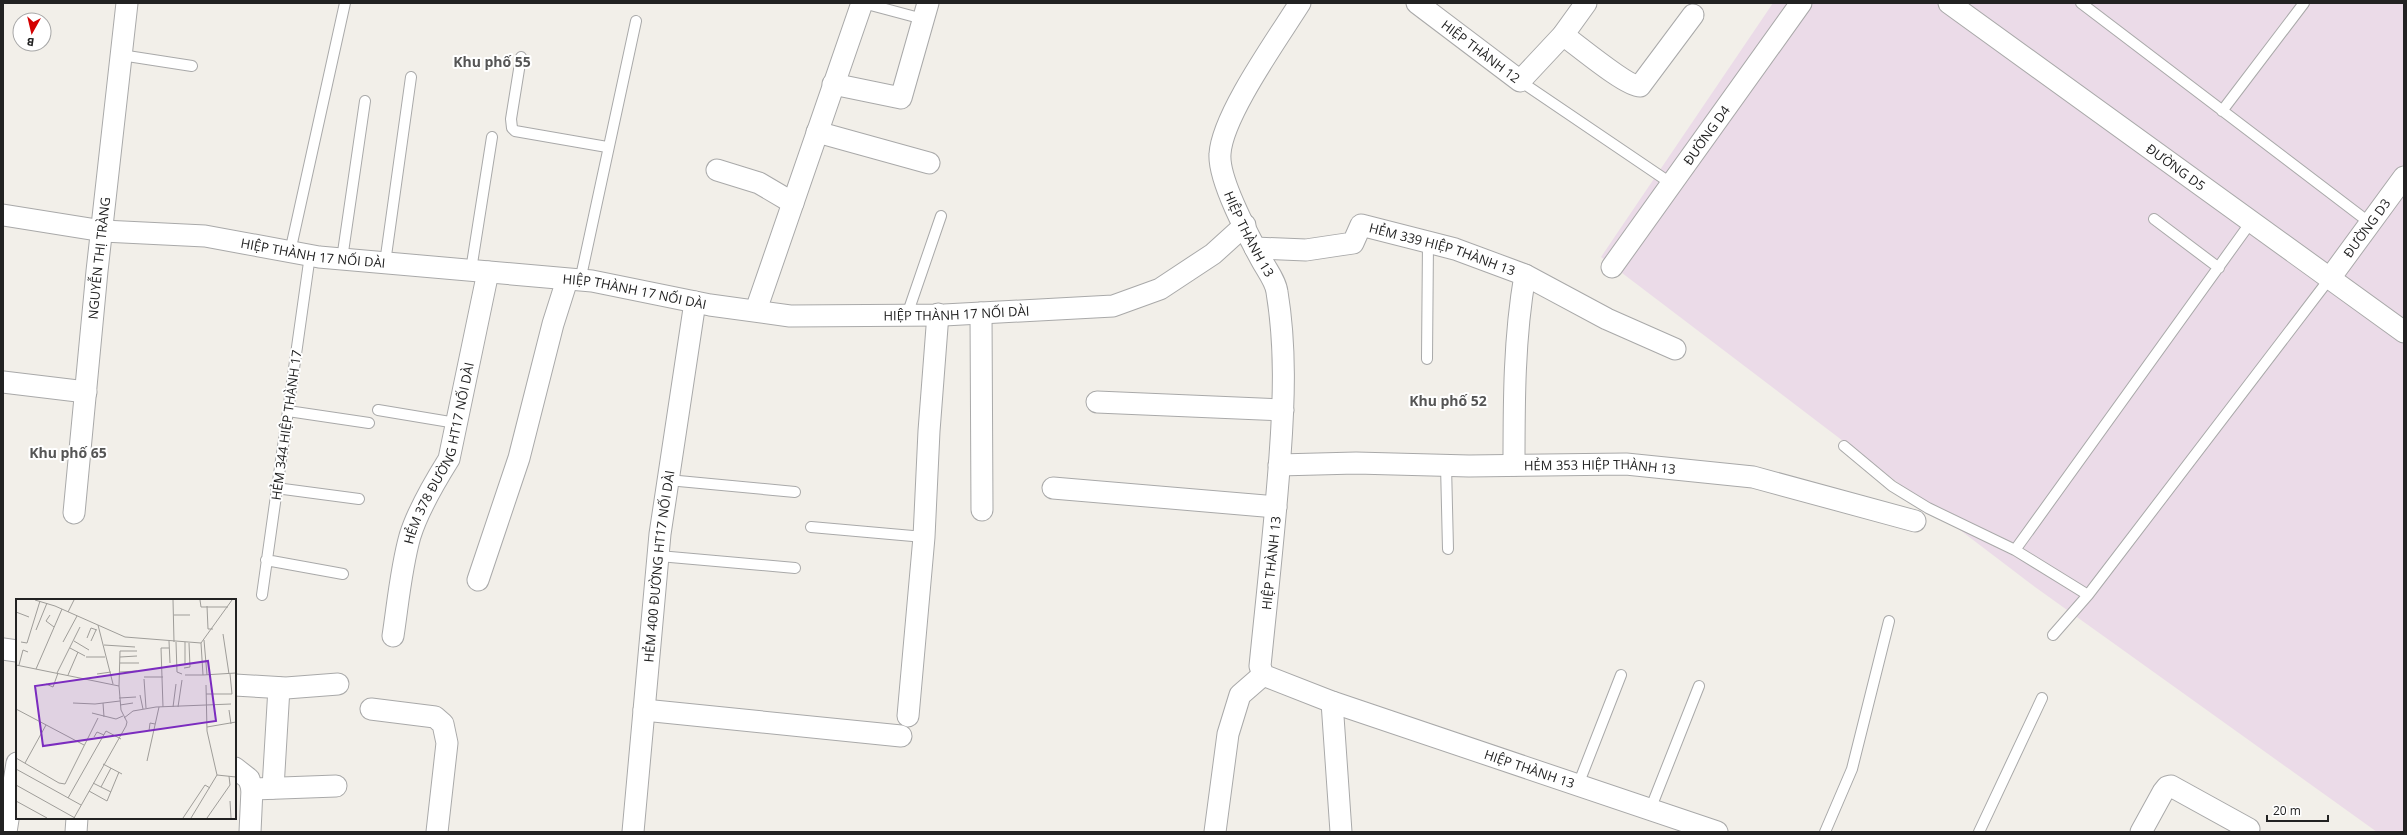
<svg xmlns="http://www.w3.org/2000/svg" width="2407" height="835" viewBox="0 0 2407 835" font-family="'Open Sans',sans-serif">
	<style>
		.industrial { fill: #ebdbe8 }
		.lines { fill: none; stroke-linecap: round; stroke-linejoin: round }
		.service-casing { stroke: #a9a9a9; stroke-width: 12 }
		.minor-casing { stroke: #a9a9a9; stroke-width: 23 }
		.service { stroke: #fff; stroke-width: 10 }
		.minor { stroke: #fff; stroke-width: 21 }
		.labels { text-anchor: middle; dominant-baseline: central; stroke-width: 4; stroke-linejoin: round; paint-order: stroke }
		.street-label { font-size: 13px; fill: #222; stroke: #fff }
		.neighbourhood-label { font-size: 14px; font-weight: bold; fill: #555; stroke: #fff }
		.inset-road { fill: none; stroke: #9f9d99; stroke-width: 1 }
		.view { fill: #7b2cbf; fill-opacity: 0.15; stroke: #7b2cbf; stroke-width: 2 }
		.inset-edge { fill: none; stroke: #222; stroke-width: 2 }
	</style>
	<rect width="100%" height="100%" fill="#f2efe9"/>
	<path class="industrial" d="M1773,3h631v829h-27l-342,-245 -434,-330z"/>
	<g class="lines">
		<defs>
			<path id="service" d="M863,3l60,16
				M2081,3l289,220
				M121,55l71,11
				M521,57l-10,62 1,9 3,3 92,16
				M1520,81l152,103
				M2222,111l82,-108
				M2154,219l65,49
				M290,252l55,-249
				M342,259l23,-158
				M385,263l26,-186
				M471,270l21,-133
				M580,281l56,-260
				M907,315l34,-99
				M1427,359l1,-117
				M378,410l78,13
				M288,411l81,12
				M1844,446l48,40 36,22 87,42 73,45
				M1446,465l2,84
				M668,480l127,12
				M276,488l83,11
				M811,527l113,10
				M2015,550l236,-328
				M659,556l136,12
				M266,560l77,14
				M262,595l48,-340
				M2053,635l35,-40 242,-317
				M1578,785l43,-110
				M1650,810l49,-124
				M1825,832l27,-63 37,-148
				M1979,832l63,-134"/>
			<g id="minor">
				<path id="s1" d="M1300,3c-22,35 -78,113 -80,151 -2,26 29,83 42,107 5,9 14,21 15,31 9,55 7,109 3,164 -5,70 -13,140 -20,210l3,9 69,27 385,130"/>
				<path id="s2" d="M1417,3l103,78 43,-46 23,-32"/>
				<path id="s3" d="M1949,3l455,329"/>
				<path d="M1563,35c13,9 64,52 77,51l53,-71"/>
				<path d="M833,84l68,14 27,-95"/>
				<path d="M817,132l112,31"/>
				<path d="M717,170l42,13 34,20"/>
				<path id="s4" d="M3,215l100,16 102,5 114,21 273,24 118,24 80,11 154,-1 169,-9 47,-17 53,-35 32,-29"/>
				<path id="s5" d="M1255,248l51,2 47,-7 8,-18 94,24 70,26 82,44 68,30"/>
				<path id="s6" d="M1612,267l189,-264"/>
				<path id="s7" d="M2330,278l74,-101"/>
				<path d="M756,310l106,-307"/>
				<path d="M981,313l1,197"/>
				<path d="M3,382l83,10"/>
				<path d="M1097,402l186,8"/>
				<path id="s8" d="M1279,465l77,-2 113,3 157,-2 127,13 162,44"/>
				<path d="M1514,465c0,-63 0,-127 11,-190"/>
				<path d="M1053,488l223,19"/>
				<path id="s9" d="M74,513l23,-242 30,-268"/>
				<path d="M478,580l41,-122 34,-134 14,-44"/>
				<path id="s10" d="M393,636c5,-33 8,-68 17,-100 8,-26 24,-53 39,-77l39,-187"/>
				<path d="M3,649l14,2"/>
				<path d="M235,685l51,3 52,-4"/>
				<path d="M1332,702l9,130"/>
				<path d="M371,709l64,8 8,7 4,19 -10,89"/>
				<path d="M644,710l257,26"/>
				<path d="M908,716l16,-179 5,-106 9,-117"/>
				<path d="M235,768l14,11 3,10"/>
				<path d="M273,788l6,-100"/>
				<path d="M6,832l11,-69"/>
				<path d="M76,832l1,-14"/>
				<path d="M250,832l2,-43 84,-3"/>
				<path id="s11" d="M633,832l27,-298 35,-232"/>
				<path d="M1215,832l13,-98 12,-39 23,-20"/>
				<path d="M2141,832l22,-40 4,-5 4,-1 78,43"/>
			</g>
		</defs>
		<use href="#service" class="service-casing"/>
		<use href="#minor" class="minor-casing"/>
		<use href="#service" class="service"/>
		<use href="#minor" class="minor"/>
	</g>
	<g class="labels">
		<g class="street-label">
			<text stroke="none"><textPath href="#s2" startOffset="80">HIỆP THÀNH 12</textPath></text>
			<text stroke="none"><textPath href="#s6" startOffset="162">ĐƯỜNG D4</textPath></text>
			<text stroke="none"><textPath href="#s3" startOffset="280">ĐƯỜNG D5</textPath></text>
			<text stroke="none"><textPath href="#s7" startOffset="62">ĐƯỜNG D3</textPath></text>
			<text stroke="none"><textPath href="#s1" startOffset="258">HIỆP THÀNH 13</textPath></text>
			<text stroke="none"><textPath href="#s5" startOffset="203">HẺM 339 HIỆP THÀNH 13</textPath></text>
			<text stroke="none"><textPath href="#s4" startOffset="313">HIỆP THÀNH 17 NỐI DÀI</textPath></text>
			<text stroke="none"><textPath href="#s9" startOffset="256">NGUYỄN THỊ TRÀNG</textPath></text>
			<text stroke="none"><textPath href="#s4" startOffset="637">HIỆP THÀNH 17 NỐI DÀI</textPath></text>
			<text stroke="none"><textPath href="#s4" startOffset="961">HIỆP THÀNH 17 NỐI DÀI</textPath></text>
			<text transform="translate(286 425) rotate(-82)">HẺM 344 HIỆP THÀNH 17</text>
			<text stroke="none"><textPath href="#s10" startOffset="190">HẺM 378 ĐƯỜNG HT17 NỐI DÀI</textPath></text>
			<text stroke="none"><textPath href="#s8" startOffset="321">HẺM 353 HIỆP THÀNH 13</textPath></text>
			<text transform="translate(1271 563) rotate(-84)">HIỆP THÀNH 13</text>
			<text stroke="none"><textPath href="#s11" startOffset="267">HẺM 400 ĐƯỜNG HT17 NỐI DÀI</textPath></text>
			<text stroke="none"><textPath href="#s1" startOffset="990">HIỆP THÀNH 13</textPath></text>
		</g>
		<g class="neighbourhood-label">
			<text x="492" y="61">Khu phố 55</text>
			<text x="1448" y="400">Khu phố 52</text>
			<text x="68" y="452">Khu phố 65</text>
		</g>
	</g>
	<g transform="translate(16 599)">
		<rect width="220" height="220" fill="#f2efe9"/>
		<path class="inset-road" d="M19,1l20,6 70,31 76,6 31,-43M157,1l1,42M184,1l1,7h27M191,7l1,23h5M0,13l13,5M52,13l6,-12M34,16l-4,6 8,6M158,16h16M82,26l15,59M20,31l11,-27M207,35l6,40M71,39l4,-10 6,2M188,41l3,35M58,42l15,9M75,42l5,-11M153,42l1,22M5,43l6,1 13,-42M47,43l14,-26M160,43l1,30 5,2M88,46l31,2M54,49l15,8M70,58h19M104,58l17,-1M104,64h19M169,65v-22M0,66l103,21 2,24 6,12 -1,4 -52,92M3,66l4,-15 5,2M168,69l6,-1 -1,-24M20,70l26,-60M104,73l17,-1M41,74l23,-46M81,75l14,-2M52,76l10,-23M169,76h18l-2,-32M187,76l33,-2M128,78h19M128,80l2,29M30,85l7,3 5,-14M103,87l1,-35h17M190,95h26l-2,-20M124,96l3,14M103,99l17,-1M57,104l22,1 25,-3M87,104l1,14M104,106l13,-2M147,108l-2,-59h8M157,108l3,-23M162,108l4,-27M0,110l68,36M213,111l2,14M76,114l24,6 7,-3M108,119l9,-7 23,-4 75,-3M191,128l29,-5M133,132l1,-8 5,1M78,138l3,-5 7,3M0,159l43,25 6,1 33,-66M131,162l12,-54M9,164l21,-38M87,165l19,10M0,170l65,36M201,176l19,2M77,184l18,9M0,186l59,33M85,188l10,-19M73,192l18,10 12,-29M52,199l38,-67 15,8M0,202l31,17M214,202l1,17M167,219l22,-33 5,3M175,219l26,-43 -10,-44 -1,-46M191,219l23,-33 -1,-9"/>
		<path class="view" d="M192,62l8,60 -173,25 -8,-60z"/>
		<rect width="220" height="220" class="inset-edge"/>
	</g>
	<rect width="2407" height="835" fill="none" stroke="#222222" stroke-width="8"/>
	<g transform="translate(32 32) rotate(188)"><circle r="19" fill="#ffffff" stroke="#a7a7a7"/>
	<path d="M0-3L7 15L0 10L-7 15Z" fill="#d40000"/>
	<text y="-6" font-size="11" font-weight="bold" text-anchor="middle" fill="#222222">B</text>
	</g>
	<path d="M2267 815v6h61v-6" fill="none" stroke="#222222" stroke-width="2"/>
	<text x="2273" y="815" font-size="12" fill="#222222" stroke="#ffffff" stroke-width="3" paint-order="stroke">20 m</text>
</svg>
